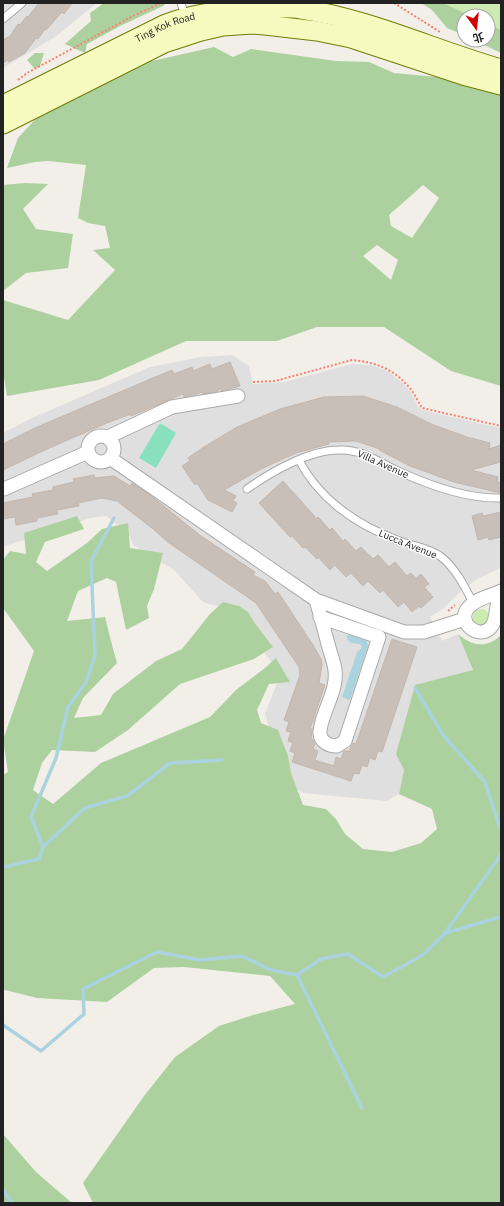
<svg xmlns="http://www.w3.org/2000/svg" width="504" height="1206" viewBox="0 0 504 1206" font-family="'IBM Plex Sans','Noto Sans TC',sans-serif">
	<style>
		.residential { fill: #e0dfdf }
		.grass { fill: #cdebb0 }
		.forest { fill: #add19e; fill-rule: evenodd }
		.pitch { fill: #88e0be }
		.water { fill: #aad3df }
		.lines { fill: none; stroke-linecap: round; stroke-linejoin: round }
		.stream { stroke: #aad3df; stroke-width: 3.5 }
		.building { fill: #c7bfb8; stroke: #c4b6ab }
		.lane-casing { stroke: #a9a9a9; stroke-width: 9 }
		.street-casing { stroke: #a9a9a9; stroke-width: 15 }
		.secondary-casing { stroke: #707d05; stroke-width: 21 }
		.path { stroke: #fa8072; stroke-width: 2; stroke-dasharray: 2 2; stroke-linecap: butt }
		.lane { stroke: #fff; stroke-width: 7 }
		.street { stroke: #fff; stroke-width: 13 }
		.secondary { stroke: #f7fabf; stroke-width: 19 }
		.labels { text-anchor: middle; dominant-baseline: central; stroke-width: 3; stroke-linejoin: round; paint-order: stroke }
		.street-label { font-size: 10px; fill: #222; stroke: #fff }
	</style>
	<rect width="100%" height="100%" fill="#f2efe9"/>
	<path class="residential" d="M3,3h94l-42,34 -52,31z
		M232,355l17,11 4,18 31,-2 68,-18 19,1 18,7 15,12 6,7 9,17 7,3 75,17v140l-20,9 -17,11 -20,20 -14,9 12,24 16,-7 15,36 -69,100 -5,24 -12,7 -84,-8 -19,-13 -19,-66 15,-39 -43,-63 -34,-10 -29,-32 -41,-25 -4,-11 -23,-18 -16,2 -87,29v-114l29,-15 118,-51 51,-10z"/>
	<path class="grass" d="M425,3h76v39l-13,-4v-22h-24z
		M473 617a8 8 0 1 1 16 0a8 8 0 1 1-16 0Z"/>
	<path class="forest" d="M104,3h62l-3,3 -41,19 -35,19 -2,9 -20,-9 26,-23 -1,-8z
		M421,3h22l28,13h-7v19l-17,-7 -15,-18z
		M488,24l13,6v23l-27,-13h14z
		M214,47l19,10 18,-8 85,12 33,1 25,11 55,5 52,14v294l-50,-15 -67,-44h-67l-40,14h-91l-87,39 -92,16 -4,-25v-71l65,20 47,-50 -22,-20 17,-2 -5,-22 -17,-3 -10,-5 8,-53 -38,-4 -13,1 -28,6 11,-30 24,-26 97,-48zM423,185l16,13 -27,40 -21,-12 -2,-11zM377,245l21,15 -7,20 -28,-24z
		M35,53h9l-4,13 -5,3 -8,-9z
		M25,183l23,1 -25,25 13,20 37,5 -5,34 -42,5 -23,18v-106z
		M77,516l7,13 -39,13 -9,20 11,9 40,-28 15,-14 26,-6 2,25 33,5 -9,36 -7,17 2,12 -23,12 -10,-48 -9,-4 -29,13 -11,30 38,-4 6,24 6,22 -34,35 -9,20 27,-3 12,-21 43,-33 26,-12 28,-35 13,-12 16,4 9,6 6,10 19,25 -19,12 -74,25 -52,46 -33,22 -43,-2 -10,13 -9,27 20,14 48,-41 109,-46 26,-27 29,-22 11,-10 14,24 -21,2 -12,26 4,13 17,7 10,26 3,17 12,32 23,4 10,10 9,15 18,15 29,3 29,-9 16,-14 -5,-20 -33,-15 5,-24 -8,-16 19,-69 58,-15 -15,-36c13,12 29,15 43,1v568h-408l-10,-20 61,-87 31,-39 44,-31 34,-11 42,-11 -25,-28 -86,-9 -30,1 -47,34 -70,-4 -32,-8 -2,1v-216l5,-3 -5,-32 31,-89 -31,-43v-48l7,-9 16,3 -2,-21z
		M3,1134l33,38 36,31h-69z"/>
	<path class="pitch" d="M160,423l16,10 -20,35 -17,-10z"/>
	<path class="water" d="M349,632l17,4 2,10 -18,54 -8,-3 15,-45 3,-2 2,-3 -2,-3c-6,-1 -11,1 -13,-7z"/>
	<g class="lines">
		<path class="stream" d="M415,688l28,47 42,47 16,49
			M43,847l-12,-30 25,-59 12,-51 18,-25 9,-26 -4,-95 23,-43
			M3,867l36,-8 4,-12 42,-39 42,-12 43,-33 52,-3
			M445,933l55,-77 1,-5
			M297,975l65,133
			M3,1025l38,26 43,-37 -1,-25 74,-37 43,8 42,-4 29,14 26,5 24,-16 27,-5 35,23 40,-22 22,-22 56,-16
			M3,1190l9,13"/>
	</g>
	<path class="building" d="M39,3h33l-8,11 -2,-2 -16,18 -1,-1 -7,10 -2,-1 -11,15 -16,9 -1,-2 -5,3v-23l7,-4 8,-12 2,1 7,-9 1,1z
		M230,362l10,24 -18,5 -1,-2 -6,3 -12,2 -1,-2 -9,3 -9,2 -1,-3 -52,22v-2l-24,9 -60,26 -44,21v-26l34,-17 135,-57 2,4 18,-7 1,4 17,-7 2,5z
		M363,396l34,11 34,17 36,13 23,6 -1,6 12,-4v17l-30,8 27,7 -1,6 4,-1v11l-47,-11 -44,-16 -31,-16 1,-1 -24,-8 -28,1 1,2 -33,9 -35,16 -37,21 12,6 -3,5 4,2 -5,9 -24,-12 -11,-17 -2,2 -13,-19 8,-5 -2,-3 16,-11 33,-20 43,-18 44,-12z
		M94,475l1,3 19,-2 16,10 2,-3 18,12 51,41 54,36 -2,3 12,6 10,13 3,-2 35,53 8,14 1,5 -3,19 6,2 -15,44h2l-1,10 2,1 2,4 -2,5 5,2 -3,9 19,6 2,-9 5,2 3,-8h5l4,-8 3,1 36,-105 25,8 -35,105 -4,-1 -3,9 -5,-2 -3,9 -5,-2 -3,9 -5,-1 -3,8 -59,-19 3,-9 -5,-2 3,-8 -5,-2 3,-9 -5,-1 3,-9 -5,-2 16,-45 -1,-8 -29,-43 -14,-21 -87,-60 -17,-15 -35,-27 -15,-3 -24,5 1,3 -22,4 1,4 -21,4v3l-21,4 -1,-8 -12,2v-16l30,-6 -1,-3 21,-4v-3l21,-5 -1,-3z
		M283,481l34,38 1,-2 12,13 2,-2 11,13 2,-2 11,12 5,-4 12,12 5,-4 11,12 6,-5 12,14 4,-3 5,5 5,-4 8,10 -5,3 9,10 -12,11 -2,-2 -7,6 -8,-10 -6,5 -15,-17 -3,3 -12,-12 -5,5 -12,-13 -5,4 -11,-12 -5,5 -12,-13 -1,2 -12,-12 -2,1 -11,-12 -2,1 -31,-34z
		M501,512v25l-12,3 -1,-3 -10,3 -6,-24 10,-3 1,3z"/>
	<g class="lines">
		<defs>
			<path id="lane" d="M181,3l4,13
				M3,19l19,-16
				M299,460c20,39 58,65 98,80 14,6 30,7 43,16 15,11 25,31 33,47
				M247,489c24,-17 62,-39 92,-39 22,-1 38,11 57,20 32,15 69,29 105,28"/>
			<path id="street" d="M88 449a13 13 0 1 1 26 0a13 13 0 1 1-26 0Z
				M108,437l64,-30 66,-11
				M110,458l206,142 88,32h20l41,-13
				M4,489l84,-37
				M501,591c-10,5 -26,8 -33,17 -12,14 11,33 23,19 7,-7 3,-21 10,-32
				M316,600c4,14 8,29 12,44 4,15 10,26 6,42 -2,12 -15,36 -14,47 0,9 9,13 17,13l8,-5 34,-104 -59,-20"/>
			<g id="secondary">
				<path id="s1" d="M3,105l163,-81c26,-10 47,-12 74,-14 20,-1 41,-4 61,-1 69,10 133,41 200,60"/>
				<path d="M3,124l161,-81 37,-12 22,-5 29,-2 13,1 52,6 34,7 112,37 38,10"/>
			</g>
		</defs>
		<use href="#lane" class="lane-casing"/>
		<use href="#street" class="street-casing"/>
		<use href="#secondary" class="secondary-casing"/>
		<path class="path" d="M394,3l46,29
			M18,80l9,-7 106,-57 28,-13
			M253,382l22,-1 77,-21c21,2 40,8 54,24 7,6 11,16 16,24l79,18
			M448,611l7,-6"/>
		<use href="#lane" class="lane"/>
		<use href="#street" class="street"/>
		<use href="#secondary" class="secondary"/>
	</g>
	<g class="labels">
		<g class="street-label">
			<text stroke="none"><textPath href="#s1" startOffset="180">Ting Kok Road</textPath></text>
			<text transform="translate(383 464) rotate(24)">Villa Avenue</text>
			<text transform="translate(408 544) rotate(22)">Lucca Avenue</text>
		</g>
	</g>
	<rect width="504" height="1206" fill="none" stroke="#222222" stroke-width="8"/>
	<g transform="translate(476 28) rotate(165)"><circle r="19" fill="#ffffff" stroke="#a7a7a7"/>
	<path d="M0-3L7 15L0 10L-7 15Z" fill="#d40000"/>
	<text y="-6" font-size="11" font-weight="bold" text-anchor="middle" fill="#222222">北</text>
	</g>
</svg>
